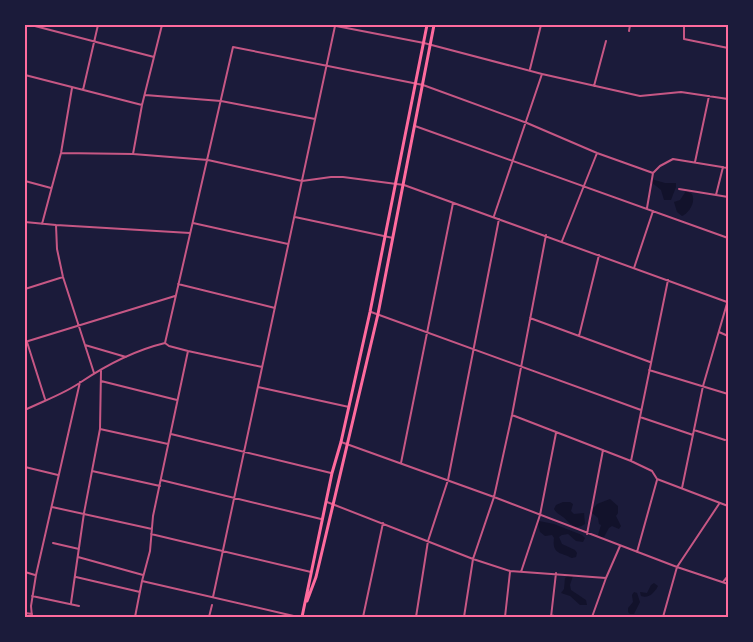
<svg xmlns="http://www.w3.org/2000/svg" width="753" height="642" viewBox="0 0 753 642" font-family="'Crimson Pro',serif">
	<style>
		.water { fill: #12122b }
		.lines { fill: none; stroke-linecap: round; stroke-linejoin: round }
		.minor { stroke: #c65784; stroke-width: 2 }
		.secondary { stroke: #ff6b9d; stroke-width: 3 }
		.neatline { fill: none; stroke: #ff6b9d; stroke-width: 2 }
	</style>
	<rect width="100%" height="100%" fill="#1b1b3a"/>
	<path class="water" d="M651,179l14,4h11v4l-5,13h-7l-3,-10 -10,-8z
		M686,191l6,3c4,8 -3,19 -10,22l-5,-4 -3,-10 6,-2z
		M610,499l8,7v7l-2,3 5,10 -2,3 -7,-3 -3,2 -5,9h-4l-2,-2 3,-10 -2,-1 -1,-6 -6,-5v-3l5,-6z
		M563,502h7l3,2 -2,7 3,3 10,-1 1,11c-10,7 -14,0 -22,-7 -4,-3 -7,-4 -9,-8l2,-4z
		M539,521l15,3 28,11 3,3 -2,4 -7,-1 -8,-7 -6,1 -3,2 3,7 13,6 2,3 -1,4 -4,1c-12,-6 -20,-4 -18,-20l-2,-3 -7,1 -5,-4 -2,-8z
		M568,576h5l-3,9 1,5 15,10 1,5h-7l-10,-9 -9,-3 3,-4 1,-11z
		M654,583l4,3c-3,6 -9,13 -17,10l-1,-4 7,1 4,-8z
		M634,592l3,1 3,9 -6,12h-4l-2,-2v-4l5,-6 -1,-7z"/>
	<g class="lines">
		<path class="minor" d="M31,25l123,32
			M331,25l93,18 118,31 98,22 41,-4 47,7
			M684,25v14l44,9
			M629,31l1,-6
			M530,69l11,-44
			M25,75l117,30
			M594,86l12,-45
			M83,90l15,-65
			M145,95l76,6 94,18
			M415,126l313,112
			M61,153l72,1 75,6 94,21 29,-4h12l61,8 323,117
			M133,154l9,-49 20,-80
			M695,162l14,-66
			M723,167l-7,28 12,2
			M25,181l26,7
			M679,189l37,6
			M647,208l6,-35
			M494,216l48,-142
			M295,217l98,21
			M25,222l31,3 134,8
			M193,223l95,21
			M42,224l19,-71 11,-65
			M56,225l1,24 6,28 31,96
			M562,241l35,-88
			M634,268l19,-57
			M178,284l97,24
			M25,289l38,-12
			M371,312l270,98
			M530,318l120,44
			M719,332l9,4
			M579,336l20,-81
			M25,342l150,-46
			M27,342l18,57
			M165,343l68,-296 190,38 104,38 70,30 56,20 7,-7 13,-7 55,9
			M85,345l41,12
			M649,370l79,24
			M101,381l76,19
			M258,387l91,20
			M25,410c18,-9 39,-16 56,-28 24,-16 55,-32 84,-39l4,3 19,5 74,16
			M512,415l119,46 21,10 5,8 71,27
			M640,417l53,18
			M100,429l68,15
			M694,430l31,10
			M171,434l160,39
			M341,442l153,55 183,70 51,17
			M631,461l37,-181
			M401,463l52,-260
			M25,467l33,8
			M92,471l68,15
			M161,480l160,39
			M682,488l21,-102 25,-86
			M327,502l146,57 37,12 96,7
			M52,507l100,22
			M151,534l160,38
			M587,534l16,-84
			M53,543l26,6
			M637,552l20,-72
			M78,557l65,18
			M25,572l10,3
			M521,572l19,-57 16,-82
			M76,577l64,15
			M142,581l156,36
			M723,582l5,-6
			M32,596l47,10
			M213,597l122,-571
			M71,603l13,-90 16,-84 1,-58
			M25,613l7,1
			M551,615l6,2
			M32,617l-1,-11 5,-31 44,-193
			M135,617l7,-36 8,-30 3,-35 35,-165
			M209,617l3,-12
			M363,617l20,-94
			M416,617l12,-76 20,-61 51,-261
			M464,617l9,-58 21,-62 18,-82 34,-180
			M505,617l5,-45
			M551,617l5,-44
			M592,617l14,-39 14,-32
			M663,617l14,-50 42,-63"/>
		<path class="secondary" d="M307,601l9,-24 62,-263 56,-289
			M302,617l30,-144 9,-31 29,-130 57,-287"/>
	</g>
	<rect width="753" height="642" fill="none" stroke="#1b1b3a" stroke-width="52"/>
	<rect x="26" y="26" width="701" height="590" class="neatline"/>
</svg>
